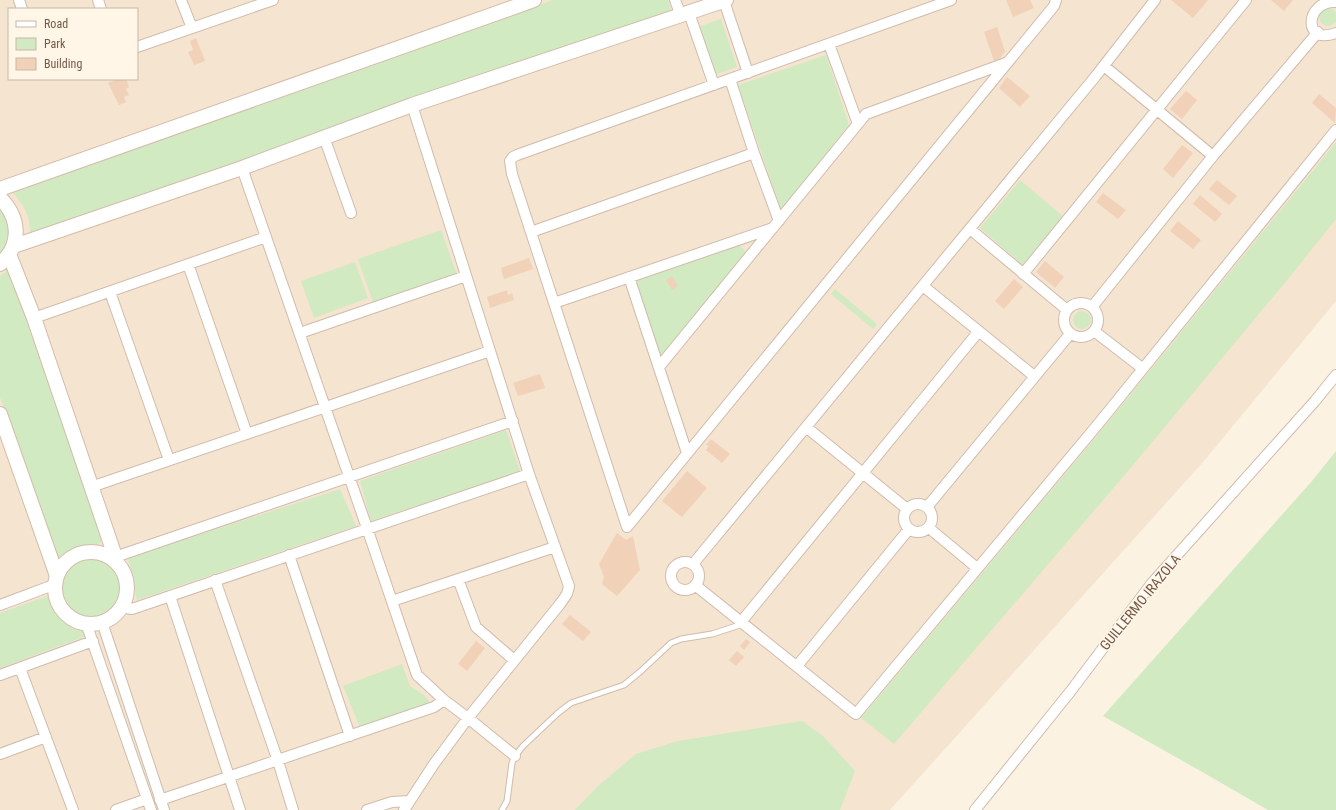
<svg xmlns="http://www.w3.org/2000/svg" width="1336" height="810" viewBox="0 0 1336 810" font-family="'Roboto Condensed',sans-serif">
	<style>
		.residential { fill: #f4e4d0; fill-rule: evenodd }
		.green { fill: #d1eac1 }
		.building { fill: #f2d1b9 }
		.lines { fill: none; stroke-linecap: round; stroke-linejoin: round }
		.lane-casing { stroke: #d0bcac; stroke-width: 7 }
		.street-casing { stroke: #d0bcac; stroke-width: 12 }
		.secondary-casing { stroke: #d3bca9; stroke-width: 16 }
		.lane { stroke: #fff; stroke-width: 5 }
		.street { stroke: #fff; stroke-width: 10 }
		.secondary { stroke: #fff; stroke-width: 14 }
		.labels { text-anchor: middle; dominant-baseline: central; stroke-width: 3.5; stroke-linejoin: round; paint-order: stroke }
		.street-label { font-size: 14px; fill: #745848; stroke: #fff6e8 }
	</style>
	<rect width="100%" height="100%" fill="#fcf2e2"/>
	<path class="residential" d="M0,0h1336v301l-132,160 -314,349h-890zM9,9h128v70h-128z"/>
	<path class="green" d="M553,0h115l3,10 -641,225c1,-18 -6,-30 -18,-43z
		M1319 17a9 9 0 1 1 18 0a9 9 0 1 1-18 0Z
		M721,19l16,48 -23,8 -16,-48z
		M826,55l23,70 -68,85 -43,-125z
		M1336,142v77l-44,55 -158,190 -240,280 -33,-26 235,-281z
		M1020,180l45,38 -41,48 -44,-38z
		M0,209c10,15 12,31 0,45z
		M441,230l16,45 -83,30 -16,-46z
		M739,245l7,7 -86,106 -24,-77z
		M355,262l13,36 -54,20 -13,-37z
		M3,268h6l5,7 88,262 -1,5 -5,4 -11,1 -16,5 -9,6 -6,-1 -54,-160v-121l6,-4z
		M835,289l42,35 -4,5 -42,-35z
		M1073 320a9 9 0 1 1 18 0a9 9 0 1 1-18 0Z
		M506,430l14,41 -149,50 -11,-40z
		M1336,451v359h-68l-64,-37 -101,-57 209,-235z
		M340,489l16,37 -219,74 -9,-42z
		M61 587a30 30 0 1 1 60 0a30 30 0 1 1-60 0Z
		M50,595l7,17 26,17 3,7 -86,32v-55z
		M402,664l8,22 14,9 5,6 -3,5 -66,21 -17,-41z
		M802,721l21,15 32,35 -15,39h-265l23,-24 38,-32 42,-13z"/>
	<path class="building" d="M1006,0h24l4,8 -21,9z
		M1171,0h37l-15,18z
		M1271,0h22l-9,11z
		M997,27l8,24 -6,9 -5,1 -10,-29z
		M196,38l9,23 -11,4 -6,-13 5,-2 -3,-9z
		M1007,77l23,19 -10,11 -21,-19z
		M117,79h9l3,8 -3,2 3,6 -5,2 2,5 -7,3 -11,-22z
		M1186,91l11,9 -15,19 -12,-10z
		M1319,94l17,14 -1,15 -23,-20z
		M1182,145l11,8 -20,25 -10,-9z
		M1217,180l20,16 -8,9 -20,-16z
		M1103,193l23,17 -8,9 -22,-17z
		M1200,195l22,19 -7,8 -22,-18z
		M1178,221l23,19 -8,9 -23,-18z
		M529,258l4,11 -29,10 -3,-11z
		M1045,261l19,16 -9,11 -19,-16z
		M672,276l6,10 -6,4 -6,-10z
		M1014,279l9,8 -19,22 -9,-8z
		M507,290l1,5 4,-2 2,7 -24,8 -3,-11z
		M540,374l5,14 -27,8 -5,-13z
		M711,439l19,15 -8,9 -16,-13 3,-4 -3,-1z
		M687,471l20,17 -25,29 -20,-16z
		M617,533l9,7 7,-4 7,34 -23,26 -15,-12 2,-7 -5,-13z
		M570,615l21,17 -8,9 -21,-17z
		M746,639l4,3 -6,8 -4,-4z
		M476,641l9,7 -18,23 -9,-7z
		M737,651l7,6 -8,9 -7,-6z"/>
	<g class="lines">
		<defs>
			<path id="lane" d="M502,810l5,-9 5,-38 3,-7 8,-10 35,-33 13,-10 53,-18 17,-14 30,-28 10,-4 31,-5 31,-10"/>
			<path id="street" d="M19,0l3,9
				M98,0l3,9
				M181,0l11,28
				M675,0l6,16
				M724,1l24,72
				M1336,2c-31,-2 -34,44 0,31
				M689,13l25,72
				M829,44l29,80
				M137,47l136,-47
				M1104,66l109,90
				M730,79l24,74 25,68
				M324,137l27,76
				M242,168l125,360 50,147 27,25 24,18 47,38
				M970,229l97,81
				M531,232l223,-79
				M188,264l59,170
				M1023,274l223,-274
				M629,277l58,176
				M923,286l111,90
				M110,292l59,168
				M1064 320a17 17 0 1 1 34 0a17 17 0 1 1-34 0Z
				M554,303l219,-75
				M1092,307l121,-151 105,-124
				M34,318l232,-81
				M1094,331l48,37
				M300,333l166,-57
				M659,367l207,-253 140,-51
				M806,427l101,82
				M91,487l399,-136
				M904 518a14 14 0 1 1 28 0a14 14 0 1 1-28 0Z
				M927,507l143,-173
				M627,527l-115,-353 -2,-13 3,-4 4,-2 434,-155
				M627,527l427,-521 2,-6
				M929,528l48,40
				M289,555l61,181
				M115,557l398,-136
				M671 576a14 14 0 1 1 28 0a14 14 0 1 1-28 0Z
				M693,564l402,-487 60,-77
				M458,579l18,48 38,33
				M215,580l63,181 15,49
				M695,585l161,129 243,-291 237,-293
				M170,596l70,214
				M392,601l163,-54
				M0,605l56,-21
				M121,607l11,2 397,-135
				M102,622l62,188
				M741,622l238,-291
				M86,623l65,187
				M797,666l112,-137
				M20,668l53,142
				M0,675l93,-34
				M0,754l46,-17
				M160,800l274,-93 10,-7
				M116,810l31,-11
				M367,810l25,-8 17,-1
				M404,810l30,-46 34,-46 92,-114 7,-10 2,-8 -40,-112 -117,-369
				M975,810l95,-118 82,-109 163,-182 21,-26"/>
			<path id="secondary" d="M0,189l534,-189
				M0,198c20,20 22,47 0,66
				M14,246l228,-78 170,-63 314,-105
				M9,254l25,64 83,244
				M0,414l57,162
				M55 588a36 36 0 1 1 72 0a36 36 0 1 1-72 0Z"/>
		</defs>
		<use href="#lane" class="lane-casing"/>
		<use href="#street" class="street-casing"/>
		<use href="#secondary" class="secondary-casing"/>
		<use href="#lane" class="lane"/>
		<use href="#street" class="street"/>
		<use href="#secondary" class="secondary"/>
	</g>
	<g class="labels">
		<g class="street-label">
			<text transform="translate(1140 602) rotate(-51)">GUILLERMO IRAZOLA</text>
		</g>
	</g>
	<rect x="8" y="8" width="130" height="72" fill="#fff6e8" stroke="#c7b7a8"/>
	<rect x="16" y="21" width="20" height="6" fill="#ffffff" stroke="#c7b7a8"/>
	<text x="44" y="28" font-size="12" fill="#745848">Road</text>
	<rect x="16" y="38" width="20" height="12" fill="#d1eac1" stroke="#c7b7a8"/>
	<text x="44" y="48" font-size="12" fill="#745848">Park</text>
	<rect x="16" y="58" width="20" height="12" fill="#f2d1b9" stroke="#c7b7a8"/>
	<text x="44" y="68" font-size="12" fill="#745848">Building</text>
</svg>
